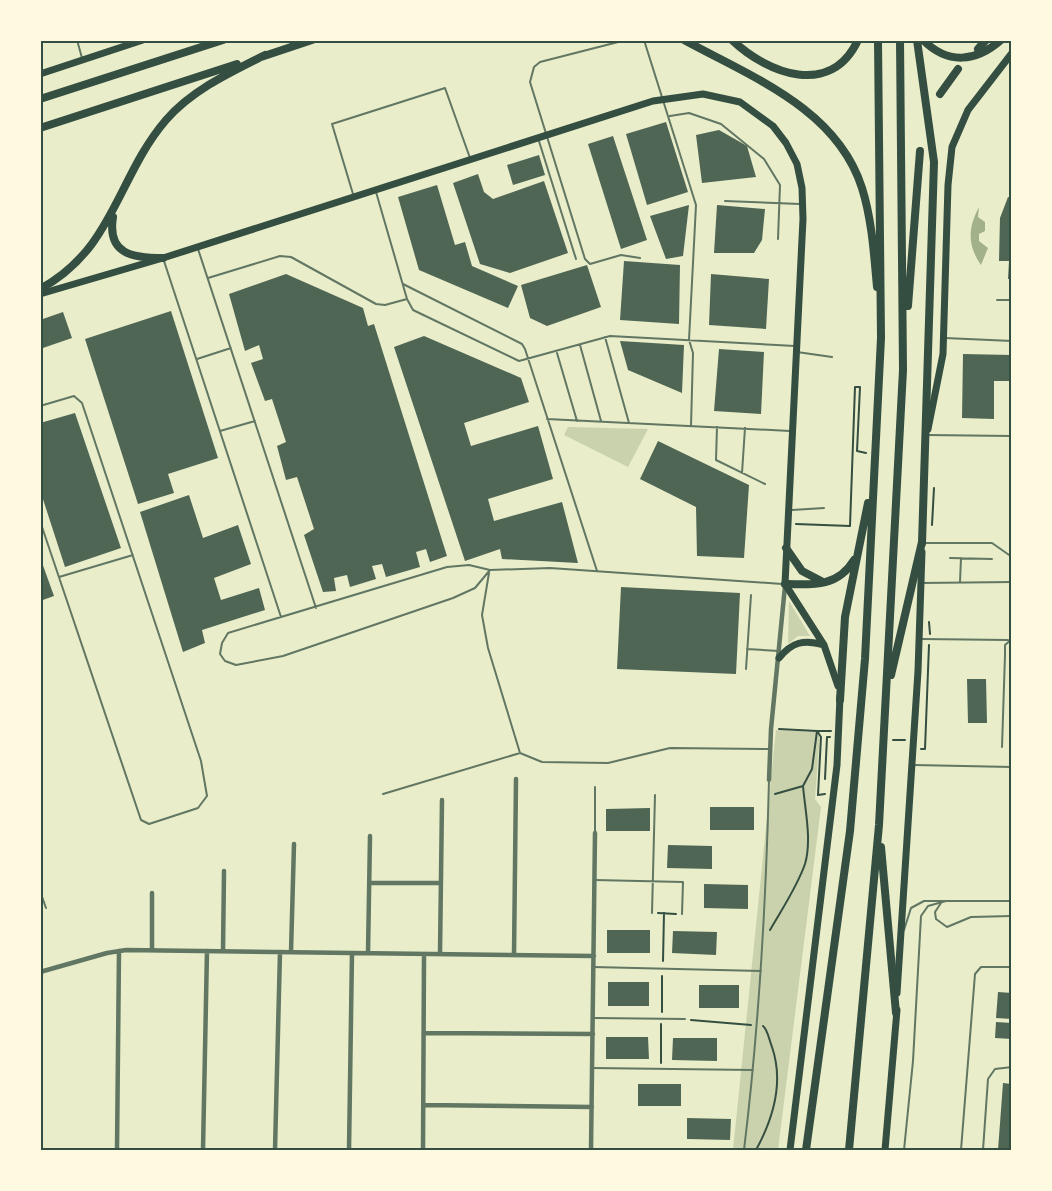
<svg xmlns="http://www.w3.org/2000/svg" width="1052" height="1191" viewBox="0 0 1052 1191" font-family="'Open Sans',sans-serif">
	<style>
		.green { fill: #cad2ad }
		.water { fill: #a3b18a }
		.building { fill: #4f6655 }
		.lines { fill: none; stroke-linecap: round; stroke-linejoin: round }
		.path { stroke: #344e41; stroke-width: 2 }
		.service { stroke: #617663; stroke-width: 2 }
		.minor { stroke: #617663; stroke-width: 4.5 }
		.secondary { stroke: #344e41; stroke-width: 7 }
		.primary { stroke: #344e41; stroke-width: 8 }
		.motorway { stroke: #344e41; stroke-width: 8 }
		.neatline { fill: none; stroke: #344e41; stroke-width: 2 }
	</style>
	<rect width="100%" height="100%" fill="#e9edc9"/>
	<path class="green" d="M568,427l80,2 -20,38 -64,-32z
		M789,601l21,35h-12l-10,8z
		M776,730l44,2 -5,67 6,8 -43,343h-45z"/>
	<path class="water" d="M979,207l-1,10 7,5v9l-6,3v7l9,7 -7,17c-14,-20 -13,-37 -2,-58z"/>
	<path class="building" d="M666,122l22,70 -41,13 -21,-71z
		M719,130l28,16 9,31 -54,6 -6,-48z
		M613,136l34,104 -26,9 -33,-105z
		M539,155l6,20 -32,10 -6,-20z
		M478,174l6,18 9,7 51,-18 24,72 -58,20 -30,-9 -27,-81z
		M437,185l18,60 10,-3 7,24 46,20 -10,22 -89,-38 -21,-73z
		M1008,197l4,1v81h-4l1,-18h-10l1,-43z
		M689,205l-6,51 -17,3 -16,-43z
		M717,205l48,4 -3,31 -8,13h-40z
		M624,261l56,4 -1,59 -59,-4z
		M587,265l14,42 -54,19 -17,-8 -9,-33z
		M286,274l77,34 5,18 6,-2 73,232 -17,6 -4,-13 -10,3 4,15 -34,10 -4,-13 -10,2 4,13 -26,8 -3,-12 -13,3 2,13 -13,1 -19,-57 10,-6 -17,-52 -11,3 -9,-34 9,-4 -14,-43 -7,2 -14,-38 12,-4 -4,-14 -14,6 -16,-57z
		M711,274l58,5 -3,50 -57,-4z
		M171,311l47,147 -50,16 6,19 -36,11 -53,-165z
		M63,312l9,26 -32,11v-29z
		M424,336l97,42 8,24 -65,21 7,23 67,-20 15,53 -65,20 6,22 68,-19 16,61 -76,-4 -2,-10 -35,12 -71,-214z
		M620,341l64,4 -2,48 -54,-23z
		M719,349l45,3 -3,62 -47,-3z
		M963,354l49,1v26h-18v38l-32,-1z
		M75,413l46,135 -56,19 -25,-77v-67z
		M658,441l91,44 -5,73 -47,-2 -1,-49 -56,-28z
		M189,495l14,43 35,-13 13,39 -37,14 7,22 38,-12 6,22 -63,20 3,13 -22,9 -43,-140z
		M40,557l14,39 -14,5z
		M621,587l119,6 -4,81 -119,-5z
		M967,679h19l1,44h-19z
		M710,807h44v23h-44z
		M650,808v23h-44v-22z
		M668,845l44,1v23l-45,-1z
		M704,884l44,1v24l-44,-1z
		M607,930h43v23h-43z
		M673,931l44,1 -1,23 -44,-2z
		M608,982h41v24h-41z
		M699,985h40v23h-40z
		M998,992l14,1v26l-16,-1z
		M996,1022l16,1v16l-17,-1z
		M606,1037h42l1,22h-43z
		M673,1038h44v23l-45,-1z
		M1003,1083l9,1v66h-14z
		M638,1084h43v22h-43z
		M687,1118l44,1 -1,21 -43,-1z"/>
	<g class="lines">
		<path class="path" d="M796,524l54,2 5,-139h5l-3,64 9,2
			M932,525l2,-37
			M929,622l1,12
			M893,740h12
			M921,749h4l4,-104
			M825,779l2,-42h3
			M775,794l28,-8 9,-17 5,-38 -38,-2
			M825,794l-7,1 3,-58 -4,-6h14
			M658,913l18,1
			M770,930c12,-21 27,-43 35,-66 7,-24 0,-54 -2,-78
			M663,961l1,-48
			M662,1012v-36
			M691,1020l60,5
			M661,1063v-39
			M756,1150c17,-31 28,-68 16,-103 -3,-7 -4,-17 -9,-21"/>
		<path class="service" d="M77,40l5,18
			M626,40l-86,22 -6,5 -4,15 55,177 5,5 31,-9 19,3
			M644,40l52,165 -7,135 4,13 -2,73
			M670,116l19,-3 32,11 43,35 16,26 -2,54
			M538,138l38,121
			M376,192l31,107 6,11 106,51 91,-25 185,10
			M353,194l-21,-70 113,-36 25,70
			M725,201l75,3
			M198,249l118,359
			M164,261l117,356
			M208,278l72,-22 11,1 85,47 9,1 22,-6
			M403,284l119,60 3,5 72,222
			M997,300h15
			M605,337l24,86
			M945,338l67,3
			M580,345l21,76
			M797,352l35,5
			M557,353l20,68
			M197,359l34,-11
			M40,406l34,-10 8,7 119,358 6,35 -9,12 -49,16 -8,-4 -101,-299
			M547,419l243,12
			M717,427l-1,33 49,24
			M220,431l35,-10
			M927,435l85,1
			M742,473l3,-45
			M792,510l32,-2
			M923,543h69l20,14
			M950,558l42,1
			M490,570l-15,18 -22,10 -170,58 -47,9 -11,-4 -5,-7 2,-11 6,-10 219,-66 22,-2 21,5 60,-2 232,16
			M489,573l-7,42 6,33 32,105
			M59,577l74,-22
			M960,582l1,-24
			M921,583l91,-1
			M922,639l86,1
			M747,649l32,2
			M746,669l5,-74
			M1002,747l3,-92v-10l7,-6
			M914,765l98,2
			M595,787v45
			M383,794l137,-41 22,9 66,1 62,-15 100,1
			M595,880l88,2 -1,32
			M40,891l6,17
			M941,903l-6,9 1,7 11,8 24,-10 41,-1
			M652,913l3,-118
			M904,930l7,-22 13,-7h88
			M593,967l168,4
			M595,1018l90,1
			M592,1068l161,2
			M744,1150c15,-123 22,-246 25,-370
			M904,1150l9,-89 8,-145 7,-10 18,-5
			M961,1150l14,-176 6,-7h31
			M983,1150l5,-71 7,-10 17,-2"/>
		<path class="minor" d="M769,780l2,-51 14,-143
			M369,883h72
			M152,950v-57
			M223,951l1,-80
			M291,952l3,-108
			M368,953l2,-117
			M440,954l2,-154
			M514,955l2,-176
			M40,972l67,-19 19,-3 468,6
			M40,995l1,-23
			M424,1033l169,1
			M424,1105l168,2
			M117,1150l2,-199
			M203,1150l4,-199
			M275,1150l5,-198
			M349,1150l3,-197
			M423,1150l1,-196
			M591,1150l4,-317"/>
		<path class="secondary" d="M40,74l103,-34
			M40,294l123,-36 490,-157 50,-7 37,8 33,24 13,17 11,21 5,24 1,31 -18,365 39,61 14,41
			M928,429l15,-75 5,-169 4,-38 16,-37 44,-57
			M779,658c13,-16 25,-19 45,-13
			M897,993l21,-322 4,-119
			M790,1150l47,-385 3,-68
			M885,1150l12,-140"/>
		<path class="primary" d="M917,40l17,122 -12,381
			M923,40c25,25 53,22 78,0"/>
		<path class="motorway" d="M684,40c68,37 153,69 178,148 10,32 12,66 15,99
			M732,40c36,34 99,58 126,0
			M978,49l8,-9
			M261,57l51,-17
			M940,94l18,-25
			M40,99l183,-59
			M40,128l197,-64
			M113,217c-6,37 19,41 50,41
			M40,289c74,-40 77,-112 126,-169 26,-30 65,-48 99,-65
			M908,306l12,-155
			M786,548l16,23 21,11
			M785,584c28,1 53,3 69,-24
			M891,675l31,-133
			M840,700l5,-83 23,-114
			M881,847l15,166
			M806,1150l44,-319 15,-172 16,-321 -3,-298
			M849,1150l30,-325 24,-455 -3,-330"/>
	</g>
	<rect width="1052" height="1191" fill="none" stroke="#fefae0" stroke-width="84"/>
	<rect x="42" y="42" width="968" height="1107" class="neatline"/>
</svg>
